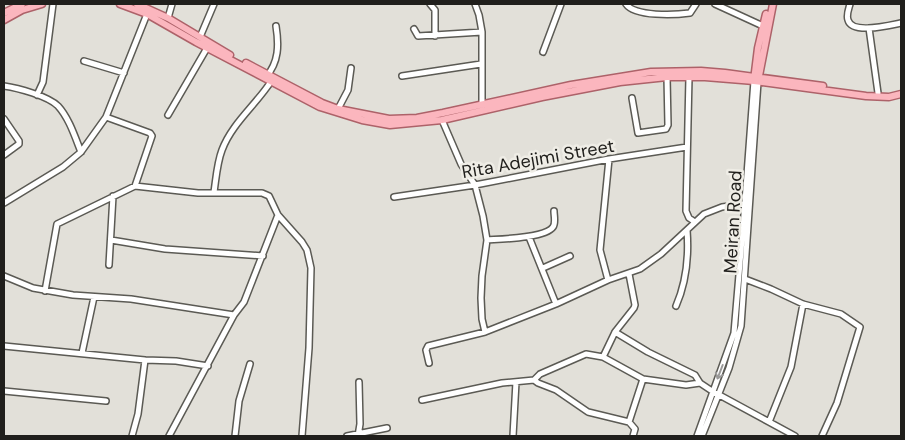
<svg xmlns="http://www.w3.org/2000/svg" width="905" height="440" viewBox="0 0 905 440" font-family="'DM Sans',sans-serif">
	<style>
		.lines { fill: none; stroke-linecap: round; stroke-linejoin: round }
		.minor-casing { stroke: #5b5a54; stroke-width: 8 }
		.major-casing { stroke: #ad6269; stroke-width: 9 }
		.minor { stroke: #fff; stroke-width: 5 }
		.major { stroke: #fbb6be; stroke-width: 6 }
		.oneway { stroke: #9b9a99 }
		.labels { text-anchor: middle; dominant-baseline: central; stroke-width: 5; stroke-linejoin: round; paint-order: stroke }
		.street-label { font-size: 18px; fill: #201f1c; stroke: #efede6 }
	</style>
	<rect width="100%" height="100%" fill="#e2e0d9"/>
	<g class="lines">
		<defs>
			<path id="minor" d="M430,4l5,6v26
				M475,4l4,11 3,17v73
				M626,4c9,13 49,11 64,9l6,-9
				M715,4l48,22
				M850,4c-1,4 -4,11 -2,16 4,15 43,5 53,3
				M168,18l4,-14
				M869,28l9,65
				M414,29l4,7 64,-4
				M200,37l14,-33
				M543,52l18,-48
				M84,61l40,12
				M402,76l79,-12
				M266,77c13,-15 13,-32 10,-51
				M689,77l-3,134 3,7 6,4
				M4,86c14,2 44,10 54,20 11,12 17,31 23,46
				M37,95l6,-13 10,-78
				M632,98l6,35 28,-4 2,-4 -1,-48
				M338,109l10,-19 3,-22
				M168,115l39,-67
				M106,117l44,16 2,3 -17,50
				M4,119l15,22v3l-15,11
				M442,120l19,44 14,21 8,31 4,24 -5,36 -1,22 1,21 3,13
				M214,192c2,-13 3,-29 8,-42 10,-27 35,-46 50,-70
				M394,197l81,-12 134,-26 78,-12
				M4,203l59,-36 18,-15 25,-35 41,-103
				M278,215l24,27 5,8 4,18 -2,80 -7,88
				M529,237l27,67
				M111,240l54,9 98,7
				M487,240c13,-1 59,-2 66,-13 3,-4 1,-11 1,-16
				M109,265l4,-69
				M543,268l27,-12
				M629,274l6,31 -1,3 -19,24 33,20 47,23 5,8 12,8 83,45
				M4,276l29,12 40,7 58,4 103,16
				M745,279l26,10 32,15 38,10 19,13 -23,76 -15,33
				M608,280l-8,-30 9,-91
				M45,291l12,-67 78,-38 63,7h64l7,3 9,19 -34,87 -10,13 -65,121
				M676,306c10,-23 13,-50 11,-76
				M4,346l141,14 31,1 32,5
				M82,353l12,-56
				M603,357l12,-25
				M429,363l-3,-13 2,-4 57,-14 71,-28 52,-24 32,-11 21,-15 43,-40 18,-7 22,-3
				M534,380l6,-6 46,-20 17,3 40,22 43,6 14,-2
				M4,391l102,10
				M422,400l80,-17 32,-3 4,3 18,7 32,22 41,10
				M769,422l22,-55 12,-63
				M132,436l6,-22 7,-54
				M235,436l4,-35 11,-37
				M347,436l40,-8
				M358,436l2,-12 -1,-42
				M513,436l3,-54
				M633,436l2,-7 -6,-7 14,-43
				M697,436l37,-103 9,-105 11,-147
				M702,436l27,-68 12,-42 17,-244"/>
			<path id="major" d="M120,4l27,10 49,28 124,65 42,13 28,5 52,-5 100,-23 78,-15 47,-5h38l49,4 112,15 23,1 12,-3
				M137,4l31,14 62,37
				M4,13l18,-9
				M4,20l18,-10 20,-6
				M246,63l76,40 16,6 51,10 28,-1 26,-5 128,-28 80,-13 50,-1 24,2 98,13
				M754,80l4,-32 8,-34
				M758,81l15,-77"/>
		</defs>
		<use href="#minor" class="minor-casing"/>
		<use href="#major" class="major-casing"/>
		<use href="#minor" class="minor"/>
		<use href="#major" class="major"/>
	</g>
	<defs><path id="oneway-shaft" d="M-6 0H5M1.5-3L5.5 0L1.5 3" fill="none" stroke-width="1.6" stroke-linecap="round" stroke-linejoin="round" transform="scale(1.25)"/></defs>
	<use class="oneway" href="#oneway-shaft" transform="translate(720 372) rotate(111)"/>
	<g class="labels">
		<g class="street-label">
			<text transform="translate(538 159) rotate(-10)">Rita Adejimi Street</text>
			<text transform="translate(733 222) rotate(-87)">Meiran Road</text>
		</g>
	</g>
	<rect width="905" height="440" fill="none" stroke="#201f1c" stroke-width="10"/>
</svg>
